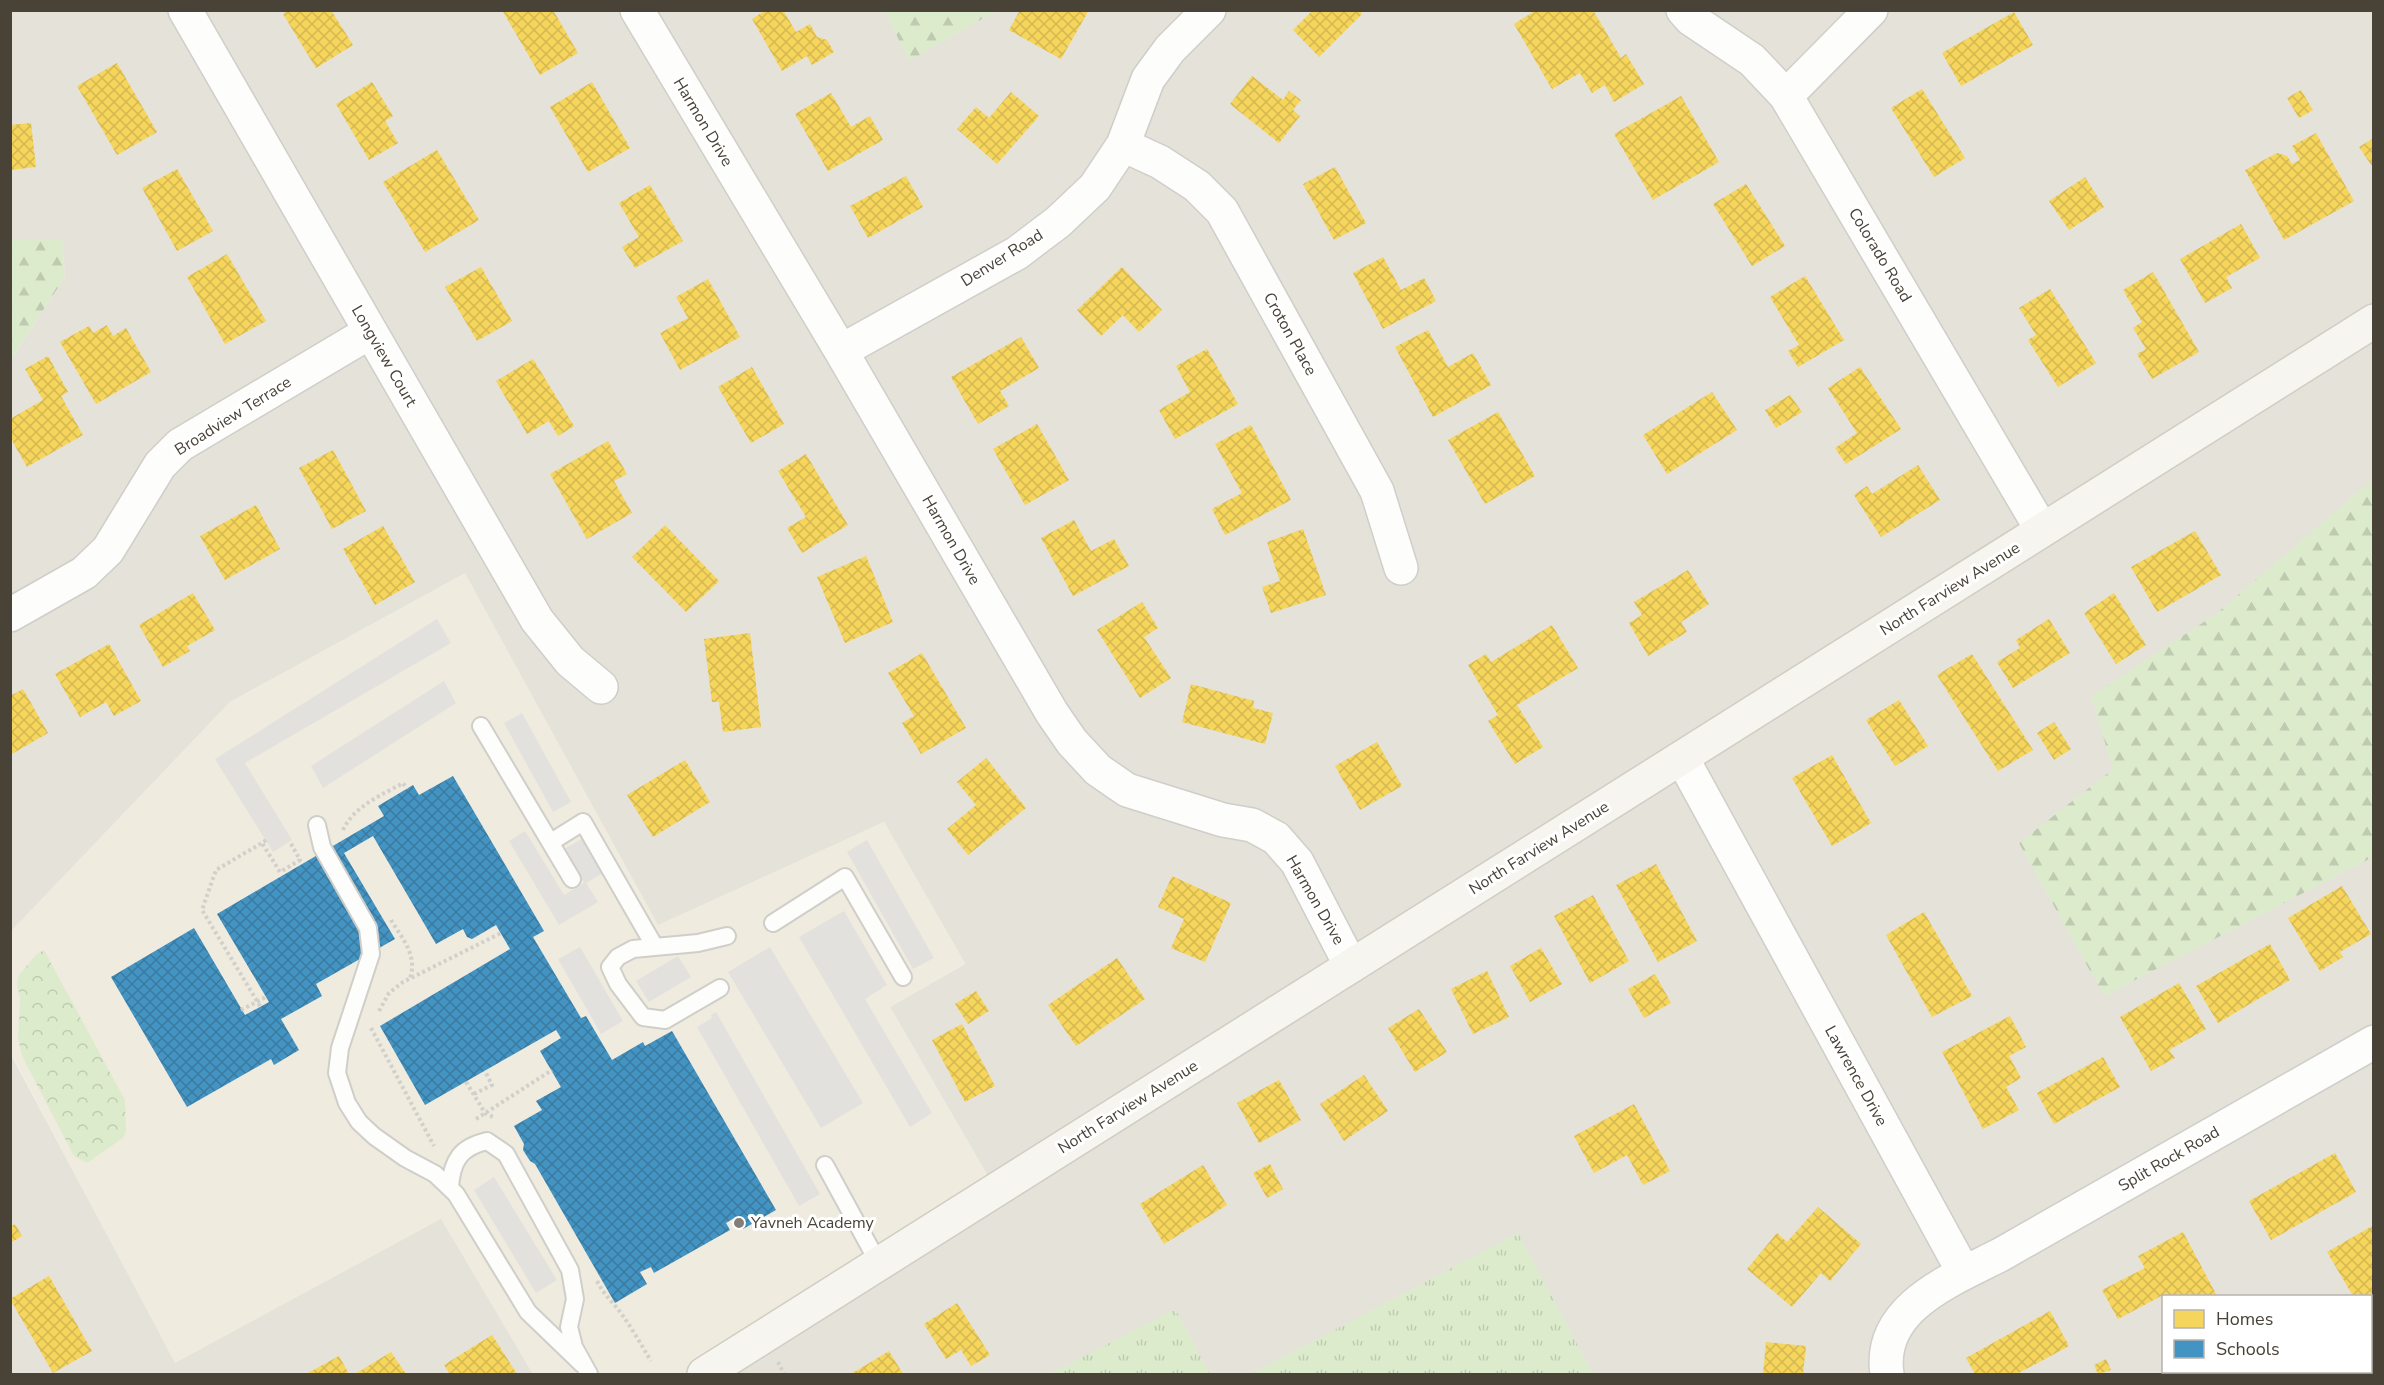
<svg xmlns="http://www.w3.org/2000/svg" width="2384" height="1385" viewBox="0 0 2384 1385" font-family="'Nunito Sans',sans-serif">
	<style>
		.residential { fill: #e5e2d9; fill-rule: evenodd }
		.education { fill: #efebde }
		.grass { fill: url(#grass-tufts) }
		.forest { fill: url(#forest-firs) }
		.park { fill: url(#park-crowns) }
		.parking { fill: #e3e1dd }
		.homes { fill: url(#homes-cross-hatch) }
		.schools { fill: url(#schools-cross-hatch) }
		.lines { fill: none; stroke-linecap: round; stroke-linejoin: round }
		.lane-casing { stroke: #cfcec9; stroke-width: 20 }
		.street-casing { stroke: #cfcec9; stroke-width: 36 }
		.secondary-casing { stroke: #d0cdc3; stroke-width: 36 }
		.path { stroke: #d1d0cb; stroke-width: 4; stroke-dasharray: 3 3; stroke-linecap: butt }
		.lane { stroke: #fdfdfc; stroke-width: 16 }
		.street { stroke: #fdfdfc; stroke-width: 33 }
		.secondary { stroke: #f7f5ef; stroke-width: 33 }
		.poi-dot { fill: #837f76; stroke: #fff; stroke-width: 2 }
		.labels { text-anchor: middle; dominant-baseline: central; stroke-width: 6; stroke-linejoin: round; paint-order: stroke }
		.street-label { font-size: 16px; fill: #484237; stroke: #fff }
		.poi-label { font-size: 16px; fill: #484237; stroke: #fff; text-anchor: start }
	</style>
	<defs>
		<pattern id="grass-tufts" width="24" height="20" patternUnits="userSpaceOnUse" patternTransform="scale(1.5)"><rect width="24" height="20" fill="#ddebcd"/><path d="M3 7l-1-3M5 7V3M7 7l1-3M15 17l-1-3M17 17v-4M19 17l1-3" fill="none" stroke="#bfcbb1"/></pattern>
		<pattern id="forest-firs" width="22" height="20" patternUnits="userSpaceOnUse" patternTransform="scale(1.5)"><rect width="22" height="20" fill="#ddebcd"/><path d="M5 1l3.5 6h-7zM16 11l3.5 6h-7z" fill="#bfcbb1"/></pattern>
		<pattern id="park-crowns" width="20" height="18" patternUnits="userSpaceOnUse" patternTransform="scale(1.5)"><rect width="20" height="18" fill="#ddebcd"/><path d="M2 6a3 3 0 1 1 6 0M12 15a3 3 0 1 1 6 0" fill="none" stroke="#bfcbb1"/></pattern>
		<pattern id="homes-cross-hatch" width="8" height="8" patternUnits="userSpaceOnUse" patternTransform="scale(1.5)"><rect width="8" height="8" fill="#f6d55c"/><path d="M0 0l8 8M0 8l8-8" fill="none" stroke="#d4b851"/></pattern>
		<pattern id="schools-cross-hatch" width="8" height="8" patternUnits="userSpaceOnUse" patternTransform="scale(1.5)"><rect width="8" height="8" fill="#4393c3"/><path d="M0 0l8 8M0 8l8-8" fill="none" stroke="#3a7a9f"/></pattern>
	</defs>
	<rect width="100%" height="100%" fill="#f1f0ec"/>
	<path class="residential" d="M11,11h2362v1363h-1668l291,-184 -106,-183 75,-43 -81,-142 -226,104 -194,-352 -234,128 -219,230v-573l54,-82 -3,-38h-51zM2164,1296h206v76h-206z
		M10,1053l165,309 266,-144 92,156h-522z"/>
	<path class="education" d="M465,573l193,352 226,-103 81,141 -75,44 106,183 -292,184h-171l-92,-155 -266,144 -164,-310 -1,-121 220,-230z"/>
	<path class="grass" d="M1518,1233l75,141h-342z
		M1175,1309l35,65h-160z"/>
	<path class="forest" d="M885,11h111l-87,50z
		M11,239h51l3,38 -54,82z
		M2373,479v378l-269,139 -85,-153 94,-74 -22,-73 125,-82z"/>
	<path class="park" d="M44,950l81,150 1,32 -3,6 -36,25 -13,-7 -52,-100 -4,-18 2,-39 -3,-16 2,-8 18,-21z"/>
	<path class="parking" d="M437,619l14,24 -206,120 47,77 -19,12 -58,-93z
		M444,681l12,22 -133,85 -12,-22z
		M522,713l49,89 -18,10 -49,-89z
		M525,831l39,64 20,-12 -20,-34 19,-11 20,35 -17,10 12,19 -39,23 -50,-84z
		M867,840l67,118 -21,11 -66,-117z
		M844,911l43,74 -22,14 67,114 -22,14 -111,-190z
		M580,947l43,74 -22,13 -43,-75z
		M770,947l93,156 -42,25 -93,-156z
		M678,956l13,21 -42,25 -13,-21z
		M716,1012l104,182 -21,12 -102,-179 15,-9 -1,-3z
		M494,1177l63,103 -21,13 -62,-103z"/>
	<path class="homes" d="M288,10h43l22,35 -37,23 -33,-54z
		M502,10h51l25,43 -38,22z
		M766,10h17l13,22 14,-8 7,13 10,3 7,12 -22,13 -5,-9 -25,15 -30,-52z
		M1020,10h69l-28,49 -52,-29z
		M1313,10h46l3,4 -43,43 -26,-27z
		M1536,10h57l28,48 5,-4 18,30 -30,18 -9,-17 -13,8 -12,-20 -28,16 -38,-65z
		M2014,12l19,33 -72,41 -19,-33z
		M117,63l40,69 -40,23 -40,-69z
		M1252,76l31,24 6,-9 12,9 -8,10 7,6 -21,27 -49,-39z
		M372,82l21,34 -8,5 13,22 -29,17 -33,-56z
		M592,82l38,66 -42,24 -38,-65z
		M1922,89l43,69 -31,19 -43,-69z
		M2301,90l12,20 -14,8 -12,-20z
		M1011,92l28,24 -42,48 -40,-35 19,-22 13,11z
		M831,93l20,34 19,-11 13,24 -55,31 -33,-57z
		M1681,96l38,66 -66,38 -39,-66z
		M31,123l5,44 -26,3v-45z
		M2316,133l38,68 -70,39 -39,-70 32,-17 10,3 5,8 8,-4 -8,-14z
		M2374,138v31l-15,-22z
		M437,150l42,70 -54,32 -42,-70z
		M1335,167l31,56 -32,17 -31,-56z
		M177,169l36,62 -36,20 -35,-63z
		M906,176l17,31 -55,31 -18,-32z
		M2085,177l19,30 -35,23 -20,-29z
		M1746,184l39,62 -33,20 -39,-62z
		M650,185l33,56 -48,27 -13,-21 17,-10 -20,-34z
		M2241,224l19,34 -34,19 6,11 -27,15 -25,-44z
		M227,254l39,67 -41,23 -38,-67z
		M1383,257l18,33 23,-12 12,23 -53,28 -30,-56z
		M481,267l31,54 -35,20 -32,-54z
		M1122,267l40,43 -23,22 -16,-17 -22,21 -24,-26z
		M2153,272l46,80 -47,27 -15,-25 9,-5 -13,-21 9,-6 -19,-32z
		M1805,276l39,64 -46,27 -10,-16 11,-6 -29,-48z
		M708,279l32,58 -60,33 -20,-37 28,-15 -12,-21z
		M2050,289l46,74 -38,24 -30,-47 8,-5 -17,-27z
		M107,325l6,11 13,-8 25,44 -55,32 -36,-62 29,-16 4,7z
		M1428,330l20,37 25,-14 18,32 -58,32 -38,-70z
		M1021,337l18,31 -39,23 9,15 -31,18 -27,-47z
		M1207,349l31,55 -63,35 -16,-29 31,-18 -14,-26z
		M48,356l20,36 -7,4 22,39 -56,32 -17,-30v-18l33,-19 -18,-31z
		M533,359l41,67 -16,10 -9,-15 -22,13 -31,-53z
		M752,367l32,57 -33,19 -33,-56z
		M1860,367l41,62 -55,35 -11,-16 22,-15 -29,-45z
		M1712,392l25,38 -70,44 -24,-39z
		M1790,395l12,17 -26,16 -11,-18z
		M1498,412l37,64 -50,28 -37,-64z
		M1037,424l32,56 -44,25 -32,-56z
		M1251,425l40,75 -66,35 -13,-26 30,-16 -27,-49z
		M608,441l19,33 -13,7 18,32 -45,26 -37,-65z
		M333,450l33,61 -34,18 -33,-61z
		M806,454l42,71 -46,28 -15,-25 19,-11 -28,-46z
		M1918,465l22,35 -59,37 -27,-42 13,-9 5,8z
		M256,505l24,44 -55,31 -25,-44z
		M1074,520l17,31 23,-12 15,27 -56,30 -32,-58z
		M665,525l54,56 -33,31 -54,-55z
		M383,526l32,56 -40,23 -32,-56z
		M1303,529l23,66 -55,18 -9,-26 18,-6 -13,-39z
		M2195,531l26,44 -64,37 -26,-45z
		M866,556l27,66 -48,21 -28,-66z
		M1688,570l21,34 -28,18 6,10 -39,24 -19,-33 13,-8 -8,-13z
		M193,593l22,37 -28,16 3,5 -27,16 -24,-42z
		M2114,593l32,52 -30,19 -32,-51z
		M1142,602l16,26 -14,9 27,41 -31,20 -43,-68z
		M2049,619l21,34 -57,35 -16,-26 23,-14 -4,-8z
		M1552,625l26,43 -61,37 26,42 -28,17 -27,-43 10,-6 -30,-50 18,-11 5,8z
		M750,633l11,94 -38,5 -4,-30h-7l-8,-63z
		M109,644l32,57 -27,15 -8,-14 -26,15 -25,-43z
		M922,653l44,75 -45,26 -19,-31 12,-7 -26,-43z
		M1972,654l61,96 -35,21 -61,-96z
		M1191,684l63,17 -1,7 20,5 -8,31 -83,-22z
		M23,689l25,44 -38,22v-59z
		M1899,700l29,46 -33,20 -29,-46z
		M2054,722l17,27 -17,11 -17,-27z
		M1377,742l25,44 -42,24 -25,-44z
		M1832,755l39,68 -39,23 -40,-68z
		M986,758l40,50 -58,47 -21,-26 29,-24 -19,-23z
		M685,760l25,42 -57,35 -26,-42z
		M1656,864l41,77 -39,21 -42,-77z
		M1172,876l59,27 -26,59 -34,-14 13,-29 -26,-12z
		M2342,886l29,48 -31,18 3,5 -23,14 -32,-53z
		M1593,895l36,66 -39,22 -36,-67z
		M1924,912l48,84 -40,21 -46,-82z
		M2270,944l20,36 -72,43 -22,-37z
		M1541,948l21,36 -32,18 -20,-36z
		M1117,958l28,41 -69,47 -28,-41z
		M1487,971l22,46 -36,17 -22,-45z
		M1655,974l16,29 -27,15 -16,-29z
		M2179,983l27,46 -37,21 6,8 -24,13 -31,-54z
		M976,991l13,20 -21,13 -13,-20z
		M1419,1009l28,43 -32,20 -27,-44z
		M2010,1016l16,31 -17,9 12,22 -15,9 13,23 -36,19 -41,-77z
		M962,1024l33,62 -30,16 -33,-62z
		M2103,1057l17,30 -66,37 -17,-31z
		M1364,1075l24,36 -44,30 -24,-37z
		M1279,1080l22,40 -42,23 -22,-40z
		M1634,1104l36,67 -27,14 -16,-30 -33,18 -20,-37z
		M2335,1153l21,39 -85,48 -22,-39z
		M1270,1164l13,25 -16,9 -14,-25z
		M1203,1165l24,40 -63,39 -24,-40z
		M1818,1207l43,37 -31,37 -9,-8 -29,34 -45,-38 30,-36 10,9z
		M15,1224l7,12 -12,7v-16z
		M2374,1225v94l-4,2v-25h-17l-26,-44z
		M2183,1232l34,64 -54,-1 -45,24 -16,-29 43,-22 -7,-12z
		M49,1276l43,75 -39,22 -43,-74z
		M957,1303l33,52 -19,11 -10,-16 -15,9 -22,-35z
		M2050,1311l19,35 -52,28h-42l-9,-16z
		M492,1335l25,39h-67l-6,-9z
		M1766,1342l40,4 -3,28h-40z
		M889,1351l14,23h-52z
		M391,1352l15,22h-51z
		M339,1356l10,18h-43z
		M2106,1359l5,11 -13,4 -4,-9z"/>
	<path class="schools" d="M453,776l91,155 -11,6 48,81 5,-2 26,44 31,-18 2,4 27,-15 104,179 -33,19 -7,-12 -10,6 4,7 -76,43 -3,-6 -11,5 7,12 -32,19 -80,-139 -5,-3 -7,-11 1,-6 -10,-18 28,-16 -6,-9 25,-14 -21,-36 21,-13 -5,-8 -131,75 -45,-79 130,-77 -14,-24 -24,14 -5,-2 -4,-8 -27,15 -63,-108 -29,17 51,86 -79,45 6,12 -41,23 18,31 -25,15 -3,-6 -84,48 -76,-130 83,-49 51,87 24,-13 -52,-88 167,-98 -6,-10 35,-21 6,10z"/>
	<g class="lines">
		<defs>
			<path id="lane" d="M481,726l91,153
				M317,825l5,22 46,81 3,26 -31,94 -3,25 10,30 12,19 15,14 31,22 30,16 21,20 72,118 54,52
				M551,842l32,-20 72,125
				M773,923l72,-46 58,100
				M720,988l-55,32 -22,-3 -25,-33 -8,-17 8,-10 15,-8 65,-6 29,-7
				M825,1165l54,99
				M450,1187c2,-27 11,-40 37,-46l19,13 64,116 5,29 -6,28 5,20 15,27"/>
			<path id="street" d="M185,10l352,610 33,41 31,26
				M637,10l204,341 211,362 20,29 26,28 29,20 96,30 29,5 24,13 21,24 54,104
				M1683,10l8,9 61,41 34,36 256,434
				M1786,96l85,-86
				M1123,145l37,17 37,24 25,25 155,280 24,77
				M841,351l176,-98 41,-31 37,-35 28,-42 25,-66 22,-30 39,-39
				M10,615l74,-42 24,-23 52,-85 20,-20 190,-113
				M1682,758l282,515
				M1887,1374c-10,-66 64,-94 113,-119l374,-213"/>
			<path id="secondary" d="M704,1374l1670,-1053"/>
		</defs>
		<use href="#lane" class="lane-casing"/>
		<use href="#street" class="street-casing"/>
		<use href="#secondary" class="secondary-casing"/>
		<path class="path" d="M343,830c11,-24 39,-35 60,-47l4,6
			M266,840l-4,3 18,29 20,-12 -10,-18
			M391,920c11,18 27,36 19,58
			M260,1006l-58,-96 14,-40 46,-27
			M241,1010l25,-13
			M379,1011l10,-18 14,-11 98,-49
			M371,1028l63,118
			M466,1082l19,31 10,5
			M474,1094l18,-9 -7,-14
			M476,1119l76,-49
			M597,1281c7,14 17,22 26,35 10,14 19,30 28,45
			M778,1362l6,12"/>
		<use href="#lane" class="lane"/>
		<use href="#street" class="street"/>
		<use href="#secondary" class="secondary"/>
	</g>
	<circle class="poi-dot" cx="739" cy="1223" r="6"/>
	<g class="labels">
		<g class="street-label">
			<text transform="translate(703 122) rotate(59)">Harmon Drive</text>
			<text transform="translate(1880 255) rotate(59)">Colorado Road</text>
			<text transform="translate(1002 258) rotate(-32)">Denver Road</text>
			<text transform="translate(1290 334) rotate(61)">Croton Place</text>
			<text transform="translate(384 356) rotate(60)">Longview Court</text>
			<text transform="translate(233 416) rotate(-32)">Broadview Terrace</text>
			<text transform="translate(951 540) rotate(60)">Harmon Drive</text>
			<text transform="translate(1950 589) rotate(-32)">North Farview Avenue</text>
			<text transform="translate(1539 848) rotate(-32)">North Farview Avenue</text>
			<text transform="translate(1315 900) rotate(60)">Harmon Drive</text>
			<text transform="translate(1856 1076) rotate(61)">Lawrence Drive</text>
			<text transform="translate(1128 1107) rotate(-32)">North Farview Avenue</text>
			<text transform="translate(2169 1159) rotate(-30)">Split Rock Road</text>
		</g>
		<g class="poi-label">
			<text x="751" y="1223">Yavneh Academy</text>
		</g>
	</g>
	<rect width="2384" height="1385" fill="none" stroke="#484237" stroke-width="24"/>
	<rect x="2162" y="1295" width="210" height="78" fill="#ffffff" stroke="#b6b3af" stroke-width="1.5"/>
	<rect x="2174" y="1310" width="30" height="18" fill="#f6d55c" stroke="#b6b3af" stroke-width="1.5"/>
	<text x="2216" y="1325" font-size="18" fill="#484237">Homes</text>
	<rect x="2174" y="1340" width="30" height="18" fill="#4393c3" stroke="#b6b3af" stroke-width="1.5"/>
	<text x="2216" y="1355" font-size="18" fill="#484237">Schools</text>
</svg>
